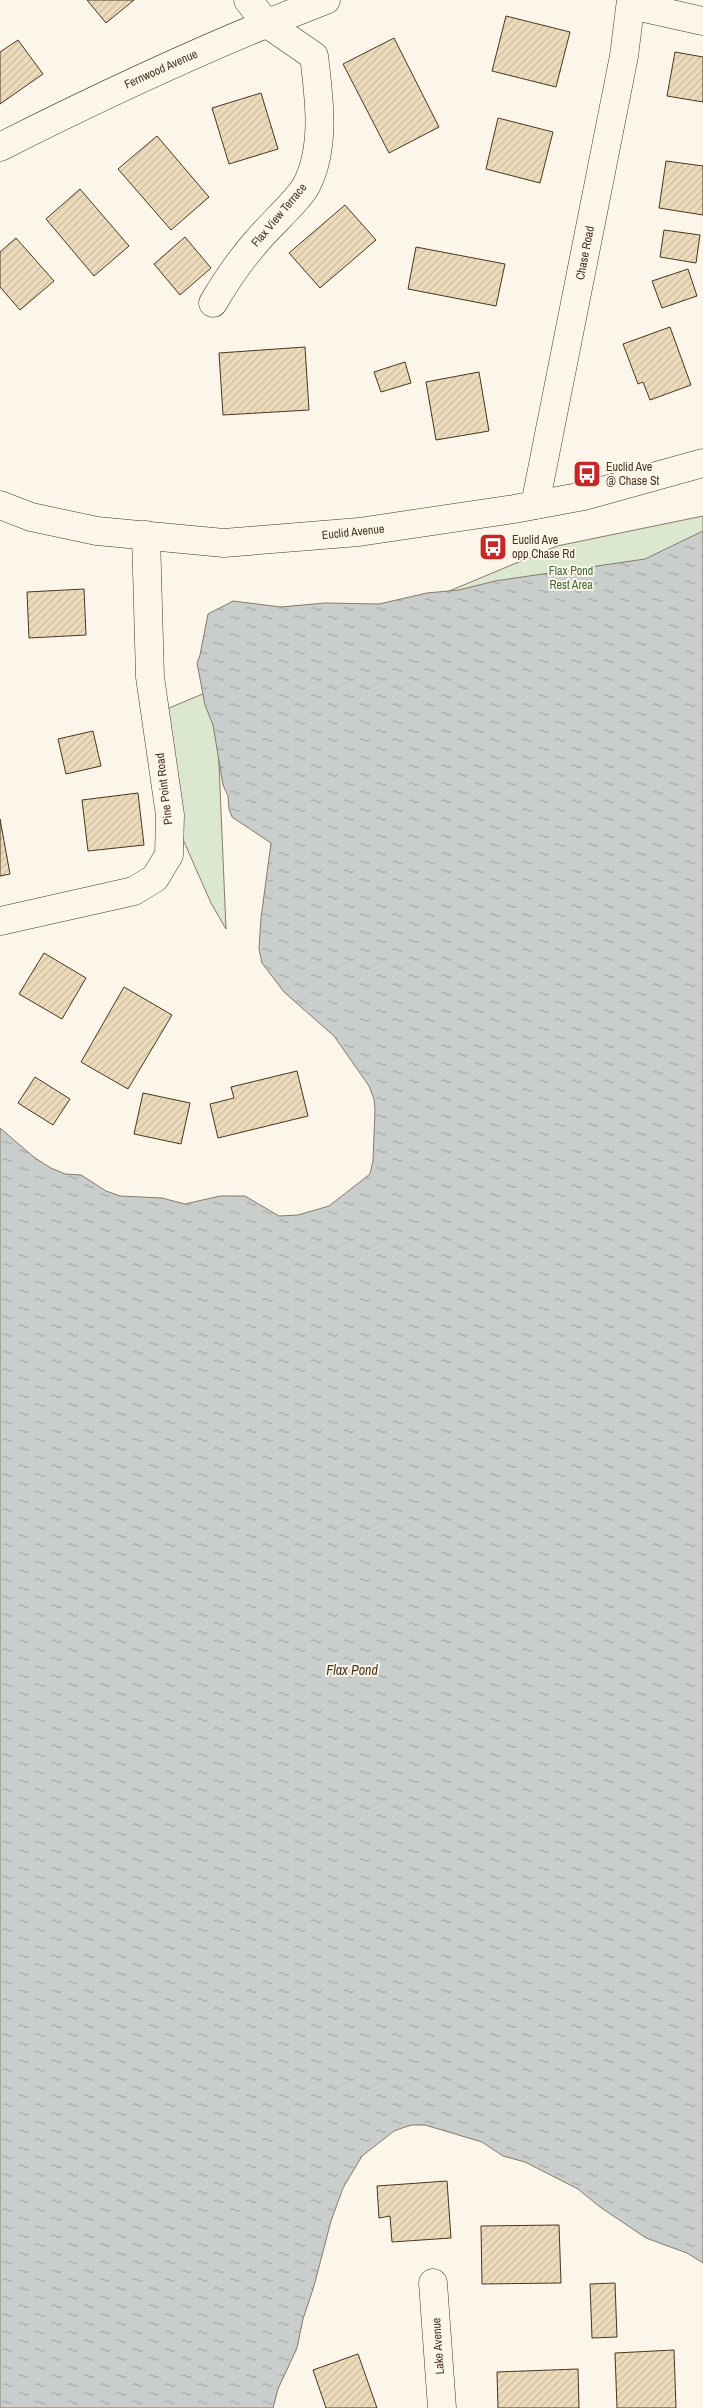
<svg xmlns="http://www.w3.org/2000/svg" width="703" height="2408" viewBox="0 0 703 2408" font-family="'Archivo Narrow',sans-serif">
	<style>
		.green { fill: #dce7d0; stroke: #887966 }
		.water { fill: url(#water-ripples); stroke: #887966 }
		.building { fill: url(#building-hatch); stroke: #4a3520 }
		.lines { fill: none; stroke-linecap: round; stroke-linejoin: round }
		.street-casing { stroke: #4a3520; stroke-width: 29 }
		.secondary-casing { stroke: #4a3520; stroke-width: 29 }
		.street { stroke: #fbf6e9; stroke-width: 28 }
		.secondary { stroke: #fbf6e9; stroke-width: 28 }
		.labels { text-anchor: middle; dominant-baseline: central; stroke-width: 4; stroke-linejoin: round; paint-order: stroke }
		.street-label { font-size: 12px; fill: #4a3520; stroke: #fbf6e9 }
		.poi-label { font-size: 12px; fill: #4a3520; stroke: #fbf6e9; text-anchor: start }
		.park-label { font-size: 12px; fill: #436837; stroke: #fbf6e9 }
		.water-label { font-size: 14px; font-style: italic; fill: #4a3520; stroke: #fbf6e9 }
	</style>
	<defs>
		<pattern id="water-ripples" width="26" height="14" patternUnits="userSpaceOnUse" patternTransform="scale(1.25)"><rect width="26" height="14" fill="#c9cecd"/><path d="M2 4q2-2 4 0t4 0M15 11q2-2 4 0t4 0" fill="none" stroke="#a5a8a6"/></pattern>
		<pattern id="building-hatch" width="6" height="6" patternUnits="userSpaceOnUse" patternTransform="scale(1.25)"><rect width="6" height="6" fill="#ecdcbc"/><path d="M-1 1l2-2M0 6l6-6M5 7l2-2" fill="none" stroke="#ccbda1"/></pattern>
	</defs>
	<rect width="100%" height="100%" fill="#fbf6e9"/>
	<path class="green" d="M703,516v69l-487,108 10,236 -15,-26 -52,-118 -9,-69 407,-170z"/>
	<path class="water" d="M703,531v1732l-16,-10 -41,-15 -46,-31 -22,-18 -53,-27 -22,-6 -21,-14 -57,-17h-13l-7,2 -11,4 -32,25 -19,32 -12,33 -17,65 -11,33 -6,29 -19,41 -5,19h-273v-1280l35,30 16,10 14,6 16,1 25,16 14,5 42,2 23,6 35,-8h25l34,20 19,-1 31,-9 41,-32 3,-13 2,-51 -1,-11 -5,-13 -35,-50 -50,-44 -22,-29 -3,-14 2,-31 10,-75 -39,-26 -3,-8 -1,-13 -5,-11 -10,-60 -8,-20 -8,-42 3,-8 8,-41 25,-13 48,6 44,-4 54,1 48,-11 32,-3 36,-9 150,-22z"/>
	<path class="building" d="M87,0h47l-28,23z
		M506,16l64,16 -14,55 -64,-16z
		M394,38l45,89 -50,26 -46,-89z
		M18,40l25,34 -43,30v-52z
		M675,52l28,5v45l-36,-6z
		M261,93l17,56 -49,15 -17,-56z
		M498,118l55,14 -13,51 -54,-14z
		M157,136l52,61 -38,33 -53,-61z
		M666,161l37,5v49l-44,-7z
		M80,189l49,57 -35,30 -48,-57z
		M345,205l31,35 -56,48 -31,-35z
		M664,230l36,5 -4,28 -36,-6z
		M185,237l26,31 -31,27 -26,-31z
		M16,238l38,43 -34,29 -20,-23v-35z
		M416,247l89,17 -9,42 -88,-17z
		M688,269l9,27 -35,12 -10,-27z
		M670,327l21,58 -41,15 -7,-18 -5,2 -15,-40z
		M305,347l4,63 -86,5 -4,-62z
		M405,362l6,21 -30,9 -7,-20z
		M479,372l10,59 -53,9 -10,-58z
		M84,589l2,46 -57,3 -2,-46z
		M93,731l8,35 -35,8 -8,-35z
		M138,793l6,52 -56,6 -6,-51z
		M0,819l10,55 -10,2z
		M44,953l42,25 -24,41 -43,-25z
		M124,987l48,28 -44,74 -47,-27z
		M297,1071l11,45 -90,22 -8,-34 24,-6 -3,-11z
		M35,1077l35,22 -17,26 -35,-22z
		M143,1093l47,10 -9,41 -47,-10z
		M447,2181l4,57 -59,4 -2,-26 -11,2 -2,-32z
		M559,2225l2,58 -79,1 -1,-58z
		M615,2283l2,54 -25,1 -2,-54z
		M674,2350l2,58h-59l-2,-55z
		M358,2354l19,54h-51l-13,-38z
		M578,2369l1,39h-81l-1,-36z"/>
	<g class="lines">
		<defs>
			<path id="street" d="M631,5l72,16
				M213,303c13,-22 27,-43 44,-62 12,-15 43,-42 50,-57 19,-38 12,-87 7,-128l-48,-33 -18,-23
				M535,505l89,-449 7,-56
				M0,921l134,-30 21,-13 14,-23 1,-40 -20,-138 -4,-142
				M433,2283l9,125"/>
			<path id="secondary" d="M0,147c107,-54 214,-104 326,-147
				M0,505l31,12 66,14 127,12 135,-11 155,-23 70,-13 119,-33"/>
		</defs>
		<use href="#street" class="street-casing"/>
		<use href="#secondary" class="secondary-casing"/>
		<use href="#street" class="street"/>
		<use href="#secondary" class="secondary"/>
	</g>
	<defs>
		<symbol id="bus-square" viewBox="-11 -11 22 22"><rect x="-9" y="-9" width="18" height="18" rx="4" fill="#c62828" stroke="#fbf6e9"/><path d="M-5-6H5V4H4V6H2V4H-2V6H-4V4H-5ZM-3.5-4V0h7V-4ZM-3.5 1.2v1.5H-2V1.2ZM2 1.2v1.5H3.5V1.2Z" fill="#fff"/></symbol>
	</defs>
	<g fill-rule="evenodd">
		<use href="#bus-square" x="571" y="458" width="32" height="32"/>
		<use href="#bus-square" x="477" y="531" width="32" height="32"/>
	</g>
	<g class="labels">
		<g class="street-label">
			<text transform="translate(161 69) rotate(-24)">Fernwood Avenue</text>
			<text transform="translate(279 215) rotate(-50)">Flax View Terrace</text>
			<text transform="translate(585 253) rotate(-79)">Chase Road</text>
			<text transform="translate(353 532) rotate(-6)">Euclid Avenue</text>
			<text transform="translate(164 789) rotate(-97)">Pine Point Road</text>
			<text transform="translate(438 2346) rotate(-94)">Lake Avenue</text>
		</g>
		<g class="poi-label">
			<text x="606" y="467">Euclid Ave<tspan x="606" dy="14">@ Chase St</tspan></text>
			<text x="512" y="540">Euclid Ave<tspan x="512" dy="14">opp Chase Rd</tspan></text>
		</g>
		<g class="park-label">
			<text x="571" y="571">Flax Pond<tspan x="571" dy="14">Rest Area</tspan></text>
		</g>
		<g class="water-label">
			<text x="352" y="1670">Flax Pond</text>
		</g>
	</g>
</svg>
